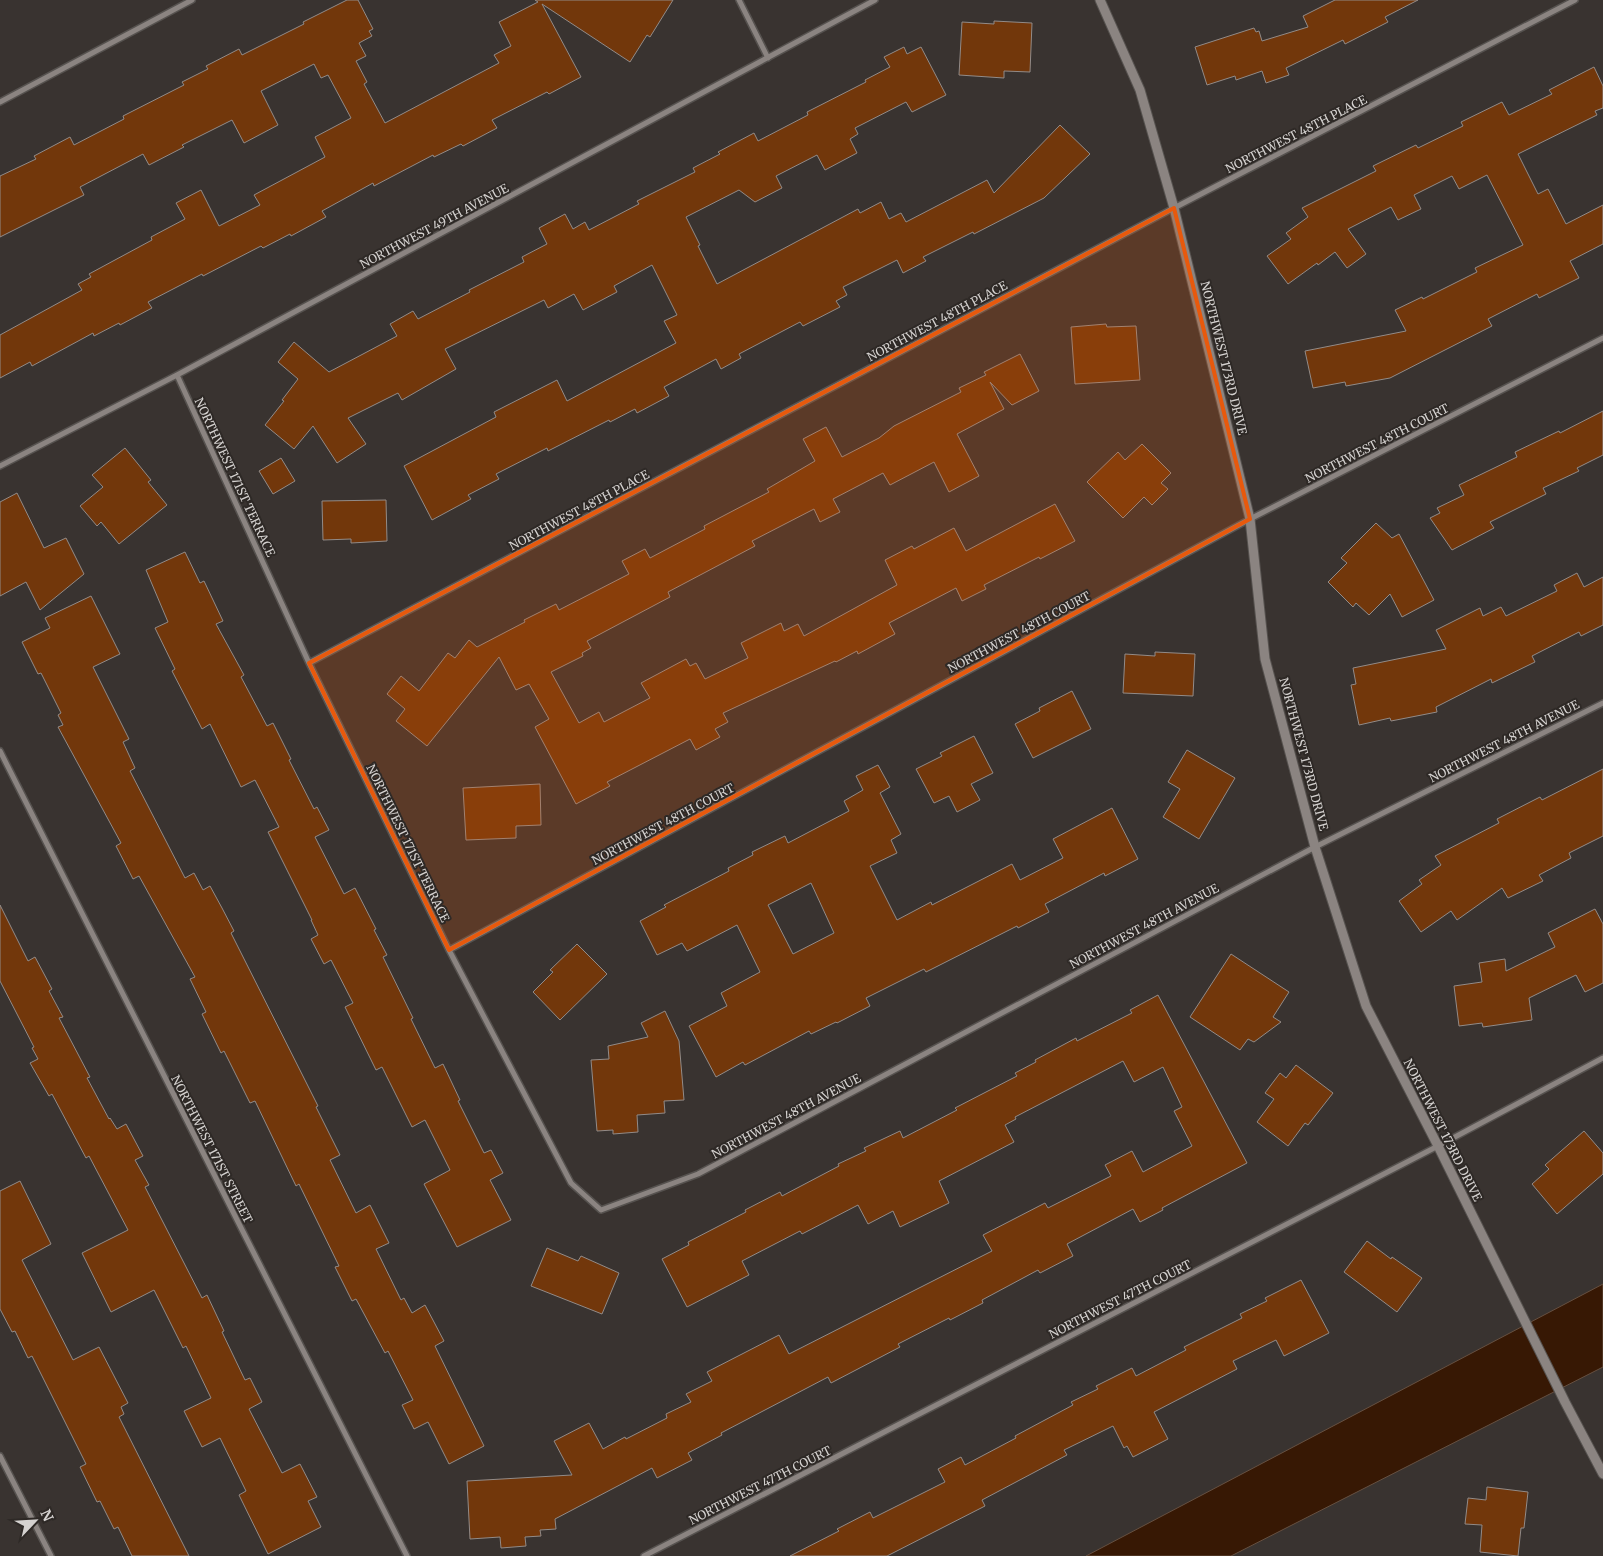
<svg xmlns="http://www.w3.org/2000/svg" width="1603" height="1556" viewBox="0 0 1603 1556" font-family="Merriweather,serif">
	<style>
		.water { fill: #371804; stroke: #665041 }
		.building { fill: #72370b; stroke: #928b88; fill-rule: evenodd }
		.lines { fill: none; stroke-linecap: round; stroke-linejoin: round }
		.minor-casing { stroke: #56524f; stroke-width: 8 }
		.tertiary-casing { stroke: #56524f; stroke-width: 11 }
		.minor { stroke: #8b8481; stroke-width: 5 }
		.tertiary { stroke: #8b8481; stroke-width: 9 }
		.marked { fill: #e8590c; fill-opacity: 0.2; stroke: #e8590c; stroke-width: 4; stroke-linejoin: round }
		.labels { text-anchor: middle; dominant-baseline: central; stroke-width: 4; stroke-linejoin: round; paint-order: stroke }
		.street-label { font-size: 12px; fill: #d5d2d0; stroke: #2e2926 }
	</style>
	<rect width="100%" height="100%" fill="#393330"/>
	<path class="water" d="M1603,1284v83l-372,189h-145z"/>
	<path class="building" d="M347,0h11l15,29 -4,2 3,5 -13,7 7,13 -10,5 11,21 -3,2 21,39 114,-60 -5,-8 17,-9 -12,-24 39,-20 -3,-2h138l-23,37 -3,-2 -17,27 -88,-58 39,73 -32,17 -2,-2 -55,28 5,8 -34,18 -2,-2 -27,13 -1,-2 -59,31 -1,-3 -51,28 4,6 -35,19 -1,-2 -27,14 -2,-2 -58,30 -1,-2 -54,28 4,6 -32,17 -1,-2 -25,13 -1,-3 -61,33 -2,-4 -30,16v-43l82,-45 -4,-6 13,-7 -2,-3 63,-34 -1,-3 34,-18 -9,-16 25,-13 18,36 41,-21 -6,-10 71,-38 -10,-20 36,-19 -23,-43 -7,3 -7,-14 -53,27 17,34 -34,18 -12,-23 -50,25 2,2 -35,18 -6,-11 -63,33 4,8 -84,42v-61l36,-17 -2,-3 36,-19 4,8 50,-26 -1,-3 61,-31 -2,-3 26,-13 -2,-3 33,-17 3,6 62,-31 -1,-2z
		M1335,0h83l-33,17 3,5 -43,22 -2,-4 -57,28 3,7 -23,8 -4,-12 -26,9 -1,-4 -28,9 -12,-38 59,-19 2,4 3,-1 3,10 46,-14 -5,-11z
		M994,21l38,2 -2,49 -26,-1v7l-45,-3 3,-53 32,2z
		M904,47l3,7 14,-7 25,48 -34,17 -6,-10 -51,26 3,6 -8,5 7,14 -32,17 -8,-15 -41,21 6,12 -27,14 -16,-12 -53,27 14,28 -2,1 19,38 141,-75 2,4 21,-11 8,17 12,-6 5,9 81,-42 7,13 66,-68 30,29 -46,44 -70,36 -1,-2 -50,25 3,4 -23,12 -6,-13 -54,27 4,8 -11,6 4,6 -37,19 -3,-4 -61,32 2,4 -20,11 -5,-10 -52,28 5,9 -32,17 -2,-4 -25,13 -1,-2 -61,31 -1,-3 -51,26 3,5 -31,16 3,4 -39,21 -28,-54 92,-49 -2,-5 63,-32 10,21 109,-58 -12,-22 13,-6 -25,-50 -38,21 3,6 -34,18 -9,-16 -26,14 -4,-8 -99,49 11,20 -54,31 -4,-7 -50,25 18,26 -29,19 -24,-37 -19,23 -29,-24 19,-24 -2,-1 16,-21 -20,-17 16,-20 35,30 68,-36 -7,-12 23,-13 5,8 52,-27 -1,-2 55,-28 -2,-5 25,-13 -8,-16 26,-14 8,15 12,-7 4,8 50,-26 -2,-3 58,-29 -2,-4 27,-14 -2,-2 36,-19 4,8 50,-26 -1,-3 59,-30 -1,-2 25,-13 -6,-10z
		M1594,67l9,19v22l-8,3 2,4 -79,39 20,40 10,-5 18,35 37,-19v39l-33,17 9,17 -40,20 -2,-4 -49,25 4,7 -102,52 -44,8 -1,-4 -32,6 -8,-37 101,-20 -11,-21 27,-13 1,2 54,-27 -2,-4 48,-23 -36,-70 -28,14 -7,-13 -38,19 7,14 -23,11 -7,-13 -43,22 18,25 -19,14 -12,-16 -17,13 -1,-2 -29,21 -21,-28 24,-17 -5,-6 22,-16 -6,-9 74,-37 -3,-5 43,-21 2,3 45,-22 -2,-4 41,-20 7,13 43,-21 -3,-4z
		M1106,324l1,3 29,-1 4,54 -65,4 -4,-57z
		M1020,354l19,37 -27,14 -22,-23 14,27 -47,25 22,42 -30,16 -15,-30 -44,23 -7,-12 -50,26 7,13 -20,10 -6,-13 -62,32 3,5 -87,46 2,5 -83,44 4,7 -9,5 1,3 -32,16 28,51 20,-11 5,10 46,-24 -9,-15 45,-24 4,7 6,-3 9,16 43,-21 -7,-15 40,-20 3,8 14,-7 6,12 93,-51 -12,-25 27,-14 2,3 40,-21 12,23 89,-47 20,37 -35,18 -1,-2 -55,28 2,4 -24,12 -6,-13 -67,35 6,11 -37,20 -1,-3 -21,11 -1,-1 -112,52 5,9 -13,7 5,8 -24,13 -6,-11 -83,43 3,4 -34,18 -41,-77 14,-8 -20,-35 -13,6 -17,-33 -72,89 -31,-25 9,-12 -18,-15 14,-18 18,15 29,-38 7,5 14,-18 8,7 48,-25 -1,-2 32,-16 3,6 70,-36 -7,-13 23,-12 5,9 55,-29 -1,-3 65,-34 -2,-3 48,-28 -12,-22 23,-12 16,30 37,-19 15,-12 67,-34 -2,-4 27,-13 -2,-3z
		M1603,411v44l-26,13 2,3 -36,17 3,6 -56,28 4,6 -42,22 -22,-32 10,-5 -3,-5 27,-13 -5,-10 58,-28 -2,-5 44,-21 1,2z
		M1142,444l29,29 -10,10 7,6 -16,16 -8,-8 -21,21 -36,-36 31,-30 7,8z
		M125,448l26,32 -3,2 19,23 -48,39 -18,-22 -4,4 -17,-20 23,-19 -11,-12z
		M281,458l14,23 -22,13 -14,-23z
		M17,493l27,55 22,-10 18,36 -44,36 -14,-28 -26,14v-94z
		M386,500l1,41 -36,2v-4l-28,1 -1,-39z
		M1376,523l16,15 7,-4 35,66 -32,17 -12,-23 -21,21 -13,-12 -3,4 -25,-25 19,-19 -6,-5z
		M185,552l15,31 4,-2 19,40 -7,3 28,51 -3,2 26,49 6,-3 18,36 -2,1 25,49 3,-2 12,23 -14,7 29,57 11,-6 21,41 -2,1 13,25 -4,2 30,61 -2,1 24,49 8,-4 17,36 -2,1 26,52 7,-3 12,23 -13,7 21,40 -54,27 -33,-63 26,-14 -25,-50 -13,7 -30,-60 -6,3 -31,-63 8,-4 -22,-43 -7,4 -13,-25 7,-4 -7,-15h1l-44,-88 11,-5 -24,-47 -14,7 -31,-63 -8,5 -30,-58 3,-2 -20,-41 13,-6 -22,-52z
		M1577,573l7,14 19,-10v48l-22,11 -2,-4 -47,24 3,6 -43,21 -1,-4 -55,28 1,5 -46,9 -1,-3 -31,7 -8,-40 5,-1 -3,-16 93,-19 -10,-19 44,-22 3,8 18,-9 5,9 51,-25 -3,-6z
		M91,596l29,58 -27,13 36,72 -6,3 12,26 -5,3 55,107 9,-5 9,17 7,-4 12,22 12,23 -3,2 87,173 -2,1 24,48 -10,5 26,53 14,-8 19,38 -13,6 25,51 3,-2 8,15 13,-8 19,36 -9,5 49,100 -35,18 -21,-42 -14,7 -12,-24 11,-5 -25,-49 -3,2 -29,-54 -4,2 -17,-34 4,-1 -40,-82 -3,2 -41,-85 -5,2 -26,-52 -3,2 -19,-39 4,-2 -16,-33 5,-2 -56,-101 -6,3 -17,-33 5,-3 -63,-116 5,-2 -5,-10 3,-2 -20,-40 -3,1 -16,-32 28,-14 -5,-10z
		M1155,652l40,2 -2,42 -70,-3 2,-39 30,2z
		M1072,691l19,38 -58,29 -18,-34 25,-13 -1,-3z
		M974,736l19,37 -22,11 9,16 -23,12 -8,-16 -15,7 -18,-34 26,-13 -2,-3z
		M1187,750l48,28 -36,61 -36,-22 17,-28 -12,-7z
		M878,765l12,22 -10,6 21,41 -10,6 6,13 -27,13 27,54 34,-18 1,3 80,-41 8,16 43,-22 -10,-19 59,-31 26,51 -33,17 -1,-3 -59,31 4,8 -31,16 -1,-2 -91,46 -2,-3 -58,29 4,8 -33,17 -1,-1 -25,12 -2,-3 -64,34 -2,-3 -27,15 -27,-51 38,-20 -6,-13 39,-21 -23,-47 -50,26 -5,-8 -25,12 -17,-34 26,-14 -2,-2 65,-34 -1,-3 25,-13 -1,-3 33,-16 3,7 61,-32 -5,-10 19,-11 -7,-14zM811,883l23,50 -41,21 -25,-49z
		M1603,769v67l-34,17 2,5 -32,17 4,6 -35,17 -6,-10 -45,32 -6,-9 -30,21 -22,-31 23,-17 -3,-4 22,-15 -6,-9 64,-33 -2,-4 43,-22 2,3z
		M540,784l1,41 -25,1v12l-50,2 -3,-52z
		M0,905l28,56 7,-4 17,32 -3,2 14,26 -4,1 31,59 -3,1 22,41 1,-1 7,11 9,-5 17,32 -8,4 14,25 -4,2 57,111 5,-3 17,36 -2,1 23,48 5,-2 12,24 -13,7 33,64 18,-9 17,33 -9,4 13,26 -53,27 -29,-59 7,-4 -26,-53 -18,9 -18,-36 27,-13 -25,-52 -3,2 -29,-58 -43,22 -29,-59 46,-23 -39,-74 -3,2 -34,-64 -3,2 -19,-33 8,-4 -6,-11 2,-1 -34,-66z
		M1595,909l8,15v59l-18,9 -9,-17 -47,23 3,22 -49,7 -1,-4 -23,3 -5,-40 28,-4 -3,-19 26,-4 1,12 49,-24 -7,-14z
		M577,944l30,30 -47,46 -27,-28 20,-20 -3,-2z
		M1231,954l58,38 -16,25 8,5 -27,20 -6,-3 -8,11 -50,-33z
		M1158,995l89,168 -85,45 1,2 -23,12 -7,-13 -66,35 6,12 -33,17 -2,-3 -56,30 1,3 -33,17 -1,-2 -51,26 2,3 -69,36 -3,-6 -107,56 1,2 -34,18 4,7 -35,18 -5,-10 -97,51 1,10 -16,1 1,6 -16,1 1,9 -25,2 -1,-11 -30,2 -3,-58 105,-6 -18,-34 35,-18 14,26 22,-12 1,2 41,-21 -1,-4 25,-12 -5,-8 26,-13 -5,-9 72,-37 10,19 203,-103 -9,-16 62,-32 3,5 63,-32 -6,-11 27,-14 11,21 49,-26 -18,-35 8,-4 -19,-40 -29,15 -11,-21 -108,56 1,2 -11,6 9,17 -75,39 10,22 -49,24 -7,-16 -25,13 -10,-19 -56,29 -2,-3 -58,30 7,14 -62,32 -25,-48 27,-14 -1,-3 58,-30 -1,-2 35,-18 2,4 57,-30 -1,-2 28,-13 -2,-3 36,-17 3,7 54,-28 -2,-2 62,-32 -2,-3 21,-11 -1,-2 41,-22 1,3 55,-28 -2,-3z
		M665,1011l14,30 5,59 -20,1 1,12 -28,2 1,17 -25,2v-4l-16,1 -6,-71 18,-1 -1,-13 40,-9 -7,-14z
		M1296,1065l37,28 -25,32 -3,-2 -17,23 -31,-24 17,-23 -9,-6 15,-20 6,5z
		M1584,1131l19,22v21l-46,40 -25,-30 17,-15 -4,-4z
		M20,1181l31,63 -29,16 51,100 26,-13 29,56 -7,4 3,7 -5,3 70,139h-57l-14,-29 -4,2 -14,-28 -3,1 -17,-35 6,-3 -54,-108 -4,2 -13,-27 -3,1 -12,-23v-118z
		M1367,1241l24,18 1,-2 30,21 -25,34 -53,-40z
		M547,1248l31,13 3,-5 38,17 -17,41 -71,-28z
		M1301,1280l28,53 -45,23 -8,-16 -43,21 4,8 -83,43 14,27 -35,18 -6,-11 -3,2 -11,-22 -49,24 3,5 -85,45 3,6 -98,50h-97l49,-25 -2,-2 33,-17 3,6 72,-36 -7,-13 23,-12 4,8 51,-27 -1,-2 58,-31 -2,-3 27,-13 -2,-3 36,-18 4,8 50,-26 -2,-3 58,-29 -2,-4 27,-13 -2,-3z
		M1487,1487l41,5 -4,36h-3l-3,28 -38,-4 2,-27 -17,-1 3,-26 18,2z"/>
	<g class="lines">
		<defs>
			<path id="minor" d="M739,0l29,58
				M0,102l192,-102
				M177,375l132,288 140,287 122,233 30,27 97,-36 617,-327 288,-144
				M0,466l177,-91 698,-375
				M309,663l865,-455 401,-208
				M0,751l407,805
				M449,950l801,-431 353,-181
				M0,1456l51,100
				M644,1556l794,-410 165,-88"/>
			<path id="tertiary" d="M1100,0l40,90 34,118 76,311 15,140 50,188 51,159 72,140 127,256 38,72"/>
		</defs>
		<use href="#minor" class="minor-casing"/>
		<use href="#tertiary" class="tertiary-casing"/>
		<use href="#minor" class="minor"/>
		<use href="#tertiary" class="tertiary"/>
	</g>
	<path class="marked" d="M1174,208l76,311 -801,431 -140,-287z"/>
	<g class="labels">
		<g class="street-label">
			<text transform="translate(1296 134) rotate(-27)">NORTHWEST 48TH PLACE</text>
			<text transform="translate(434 226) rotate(-28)">NORTHWEST 49TH AVENUE</text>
			<text transform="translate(937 321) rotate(-28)">NORTHWEST 48TH PLACE</text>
			<text transform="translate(1224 358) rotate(76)">NORTHWEST 173RD DRIVE</text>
			<text transform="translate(1377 443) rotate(-27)">NORTHWEST 48TH COURT</text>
			<text transform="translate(235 477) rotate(65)">NORTHWEST 171ST TERRACE</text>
			<text transform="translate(579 510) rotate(-28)">NORTHWEST 48TH PLACE</text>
			<text transform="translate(1019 632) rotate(-28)">NORTHWEST 48TH COURT</text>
			<text transform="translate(1504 741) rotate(-27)">NORTHWEST 48TH AVENUE</text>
			<text transform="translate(1304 754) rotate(75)">NORTHWEST 173RD DRIVE</text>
			<text transform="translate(663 824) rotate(-28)">NORTHWEST 48TH COURT</text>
			<text transform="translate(408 843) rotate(64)">NORTHWEST 171ST TERRACE</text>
			<text transform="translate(1144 926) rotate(-28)">NORTHWEST 48TH AVENUE</text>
			<text transform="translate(786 1116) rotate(-28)">NORTHWEST 48TH AVENUE</text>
			<text transform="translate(1443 1130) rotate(63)">NORTHWEST 173RD DRIVE</text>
			<text transform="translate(212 1149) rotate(63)">NORTHWEST 171ST STREET</text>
			<text transform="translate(1120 1299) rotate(-27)">NORTHWEST 47TH COURT</text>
			<text transform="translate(760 1485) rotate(-27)">NORTHWEST 47TH COURT</text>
		</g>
	</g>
	<g transform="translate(35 1521) rotate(65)" stroke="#2e2926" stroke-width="4" paint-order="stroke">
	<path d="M0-4L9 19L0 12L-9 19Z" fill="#d5d2d0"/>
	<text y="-8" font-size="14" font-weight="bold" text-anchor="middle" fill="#d5d2d0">N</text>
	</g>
</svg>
